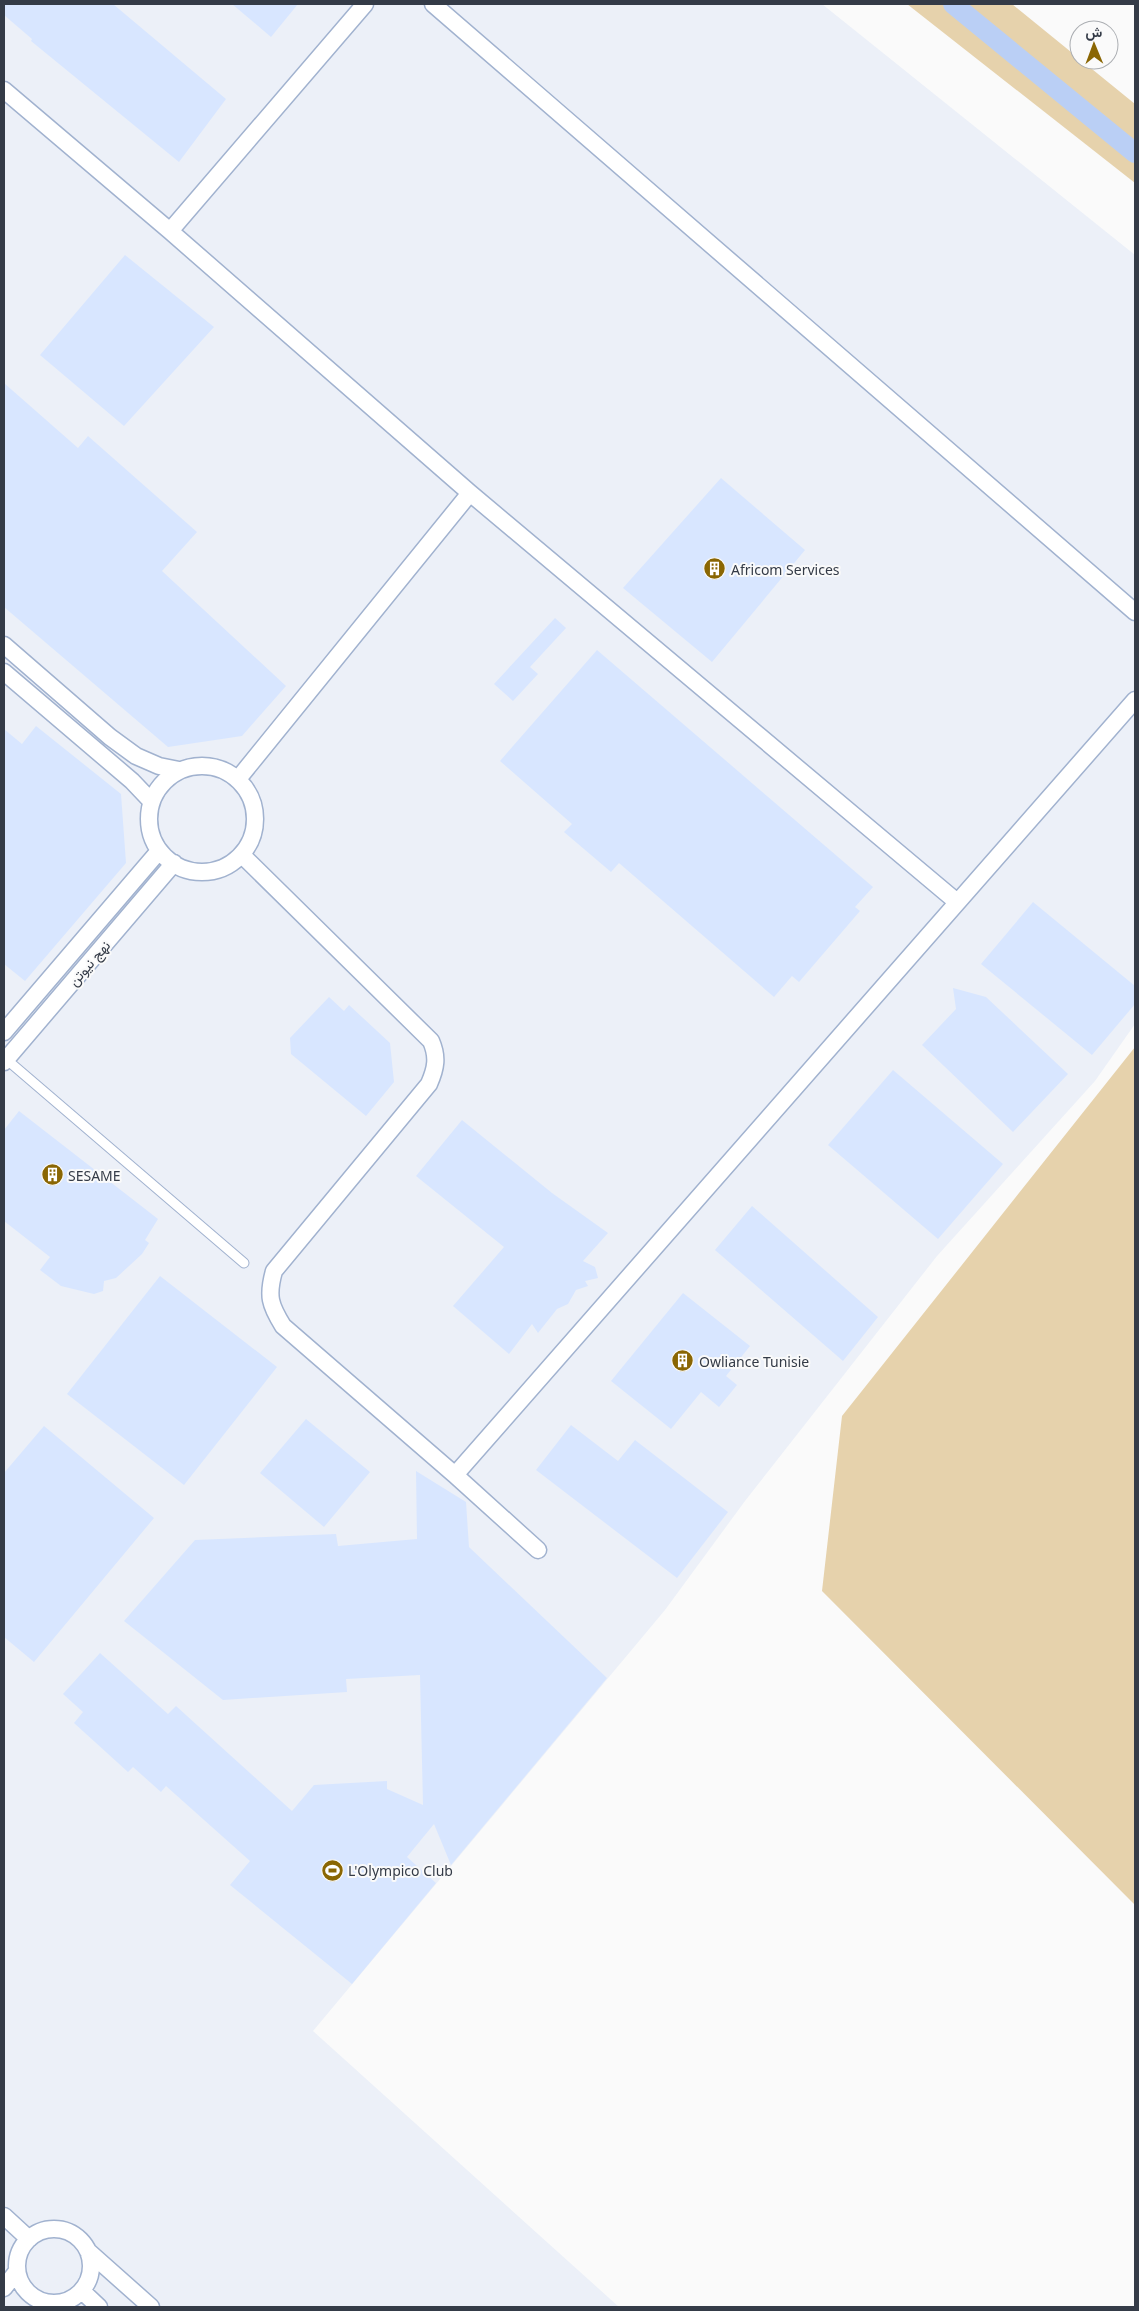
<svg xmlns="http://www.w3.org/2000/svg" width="1139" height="2311" viewBox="0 0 1139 2311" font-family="'Noto Sans',Vazirmatn,sans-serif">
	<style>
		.built { fill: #ecf0f8 }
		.green { fill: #e6d2ac }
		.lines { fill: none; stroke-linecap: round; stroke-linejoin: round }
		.canal { stroke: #bacff5; stroke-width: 20 }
		.building { fill: #d8e6ff }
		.service-casing { stroke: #a1b2cf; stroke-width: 11 }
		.minor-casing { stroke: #a1b2cf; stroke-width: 19 }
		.service { stroke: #fff; stroke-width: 9 }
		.minor { stroke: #fff; stroke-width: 16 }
		.labels { text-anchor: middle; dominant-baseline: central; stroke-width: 4; stroke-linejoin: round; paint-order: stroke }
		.poi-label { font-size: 14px; fill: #343b47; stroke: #fafafa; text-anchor: start }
		.street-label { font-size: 14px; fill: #343b47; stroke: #fafafa }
	</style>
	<rect width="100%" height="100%" fill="#fafafa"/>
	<path class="built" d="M4,4h818l313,251v769l-40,57 -158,175 -192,245 -80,109 -352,421 306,276h-615z"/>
	<path class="green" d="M907,4h105l123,100v79z
		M1135,1047v858l-313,-314 20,-175z"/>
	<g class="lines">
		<path class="canal" d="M953,4l182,149"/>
	</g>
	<path class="building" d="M4,4h109l113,95 -47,63 -148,-121 1,-2 -28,-24z
		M232,4h66l-27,33z
		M125,255l89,72 -90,99 -84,-71z
		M4,383l74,65 10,-12 109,96 -35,39 124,115 -44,50 -74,11 -164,-140z
		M721,478l84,72 -93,112 -89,-74z
		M555,618l11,10 -36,39 8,7 -25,27 -19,-17z
		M597,650l276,237 -18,20 5,4 -61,71 -7,-6 -18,21 -155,-134 -8,9 -47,-40 8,-8 -72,-63z
		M36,726l85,68 5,69 -101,118 -21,-17v-235l18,15z
		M1033,902l102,84v18l-43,51 -111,-91z
		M953,988l33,9 82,77 -55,58 -91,-87 34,-36z
		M329,997l15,14 5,-6 41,38 4,39 -28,34 -75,-62 -1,-16z
		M893,1070l110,94 -65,75 -110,-94z
		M19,1111l139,108 -13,21 4,3 -7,11 -26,24 -12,3 -1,10 -9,3 -33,-8 -21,-16 10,-13 -46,-36v-91z
		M462,1120l90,73 56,40 -25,28 12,6 3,11 -13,3 3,5 -12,4 -8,14 -11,5 -19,24 -6,-9 -23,30 -56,-48 51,-59 -88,-71z
		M752,1206l126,111 -35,44 -128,-111z
		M160,1276l117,91 -93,118 -117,-91z
		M683,1293l67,53 -24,30 11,9 -18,22 -18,-15 -30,37 -60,-48z
		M306,1419l64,53 -46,55 -64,-54z
		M571,1425l47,36 17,-21 93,72 -51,66 -141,-108z
		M44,1426l110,92 -120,144 -30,-25v-164z
		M416,1471l50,31 3,45 138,131 -156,187 -17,-41 -27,33 29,26 -84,101 -122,-99 20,-24 -84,-75 -5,6 -28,-25 -5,5 -54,-49 9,-11 -20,-18 37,-41 68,61 8,-8 116,105 22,-26 73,-4v8l36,16 -3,-130 -74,4 1,13 -124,8 -99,-79 71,-81 141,-6 2,12 79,-7z"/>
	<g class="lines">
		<defs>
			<path id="service" d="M6,1059l238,204"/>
			<path id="minor" d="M433,4l702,608
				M4,90l166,141 300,262 487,409
				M170,231l195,-227
				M4,645l106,92 26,19 23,10 20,4
				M4,672l128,109 19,20
				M149 819a53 53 0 1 1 106 0a53 53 0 1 1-106 0Z
				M238,779l232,-286
				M242,855l189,186c7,16 5,27 -2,43l-155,187c-7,25 -4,34 9,55l172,149 83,75
				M4,1032l155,-181
				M4,1062l170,-199
				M455,1475l680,-775
				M4,2216l25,23
				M17 2266a37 37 0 1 1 74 0a37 37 0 1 1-74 0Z
				M88,2251l63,56
				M4,2288l13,-17
				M82,2291l17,16"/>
		</defs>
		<use href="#service" class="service-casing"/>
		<use href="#minor" class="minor-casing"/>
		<use href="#service" class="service"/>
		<use href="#minor" class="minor"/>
	</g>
	<defs>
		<symbol id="building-disc" viewBox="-11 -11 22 22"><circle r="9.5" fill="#8a6603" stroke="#fafafa"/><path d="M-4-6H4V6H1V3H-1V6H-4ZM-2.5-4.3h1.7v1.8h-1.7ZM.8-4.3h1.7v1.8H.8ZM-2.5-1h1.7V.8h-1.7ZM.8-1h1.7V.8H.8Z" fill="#fff"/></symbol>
		<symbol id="stadium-disc" viewBox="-11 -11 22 22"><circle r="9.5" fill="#8a6603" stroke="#fafafa"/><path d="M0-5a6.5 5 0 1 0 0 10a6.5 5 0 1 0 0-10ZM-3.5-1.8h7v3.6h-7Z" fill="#fff"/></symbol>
	</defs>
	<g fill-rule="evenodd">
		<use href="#building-disc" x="702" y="556" width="25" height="25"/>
		<use href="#building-disc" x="40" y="1162" width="25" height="25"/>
		<use href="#building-disc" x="670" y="1348" width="25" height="25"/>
		<use href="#stadium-disc" x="320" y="1858" width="25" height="25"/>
	</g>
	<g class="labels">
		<g class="poi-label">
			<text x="731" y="569">Africom Services</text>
			<text x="68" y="1175">SESAME</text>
			<text x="699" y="1361">Owliance Tunisie</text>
			<text x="348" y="1870">L'Olympico Club</text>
		</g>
		<g class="street-label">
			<text transform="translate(89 963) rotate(-49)">نهج نيوتن</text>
		</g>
	</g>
	<rect width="1139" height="2311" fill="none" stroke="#343b47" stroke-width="10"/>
	<g transform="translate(1094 45) rotate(359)"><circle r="24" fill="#fafafa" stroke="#abaeb2"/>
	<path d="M0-4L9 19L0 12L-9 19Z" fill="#8a6603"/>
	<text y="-8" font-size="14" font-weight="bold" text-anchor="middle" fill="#343b47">ش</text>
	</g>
</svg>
